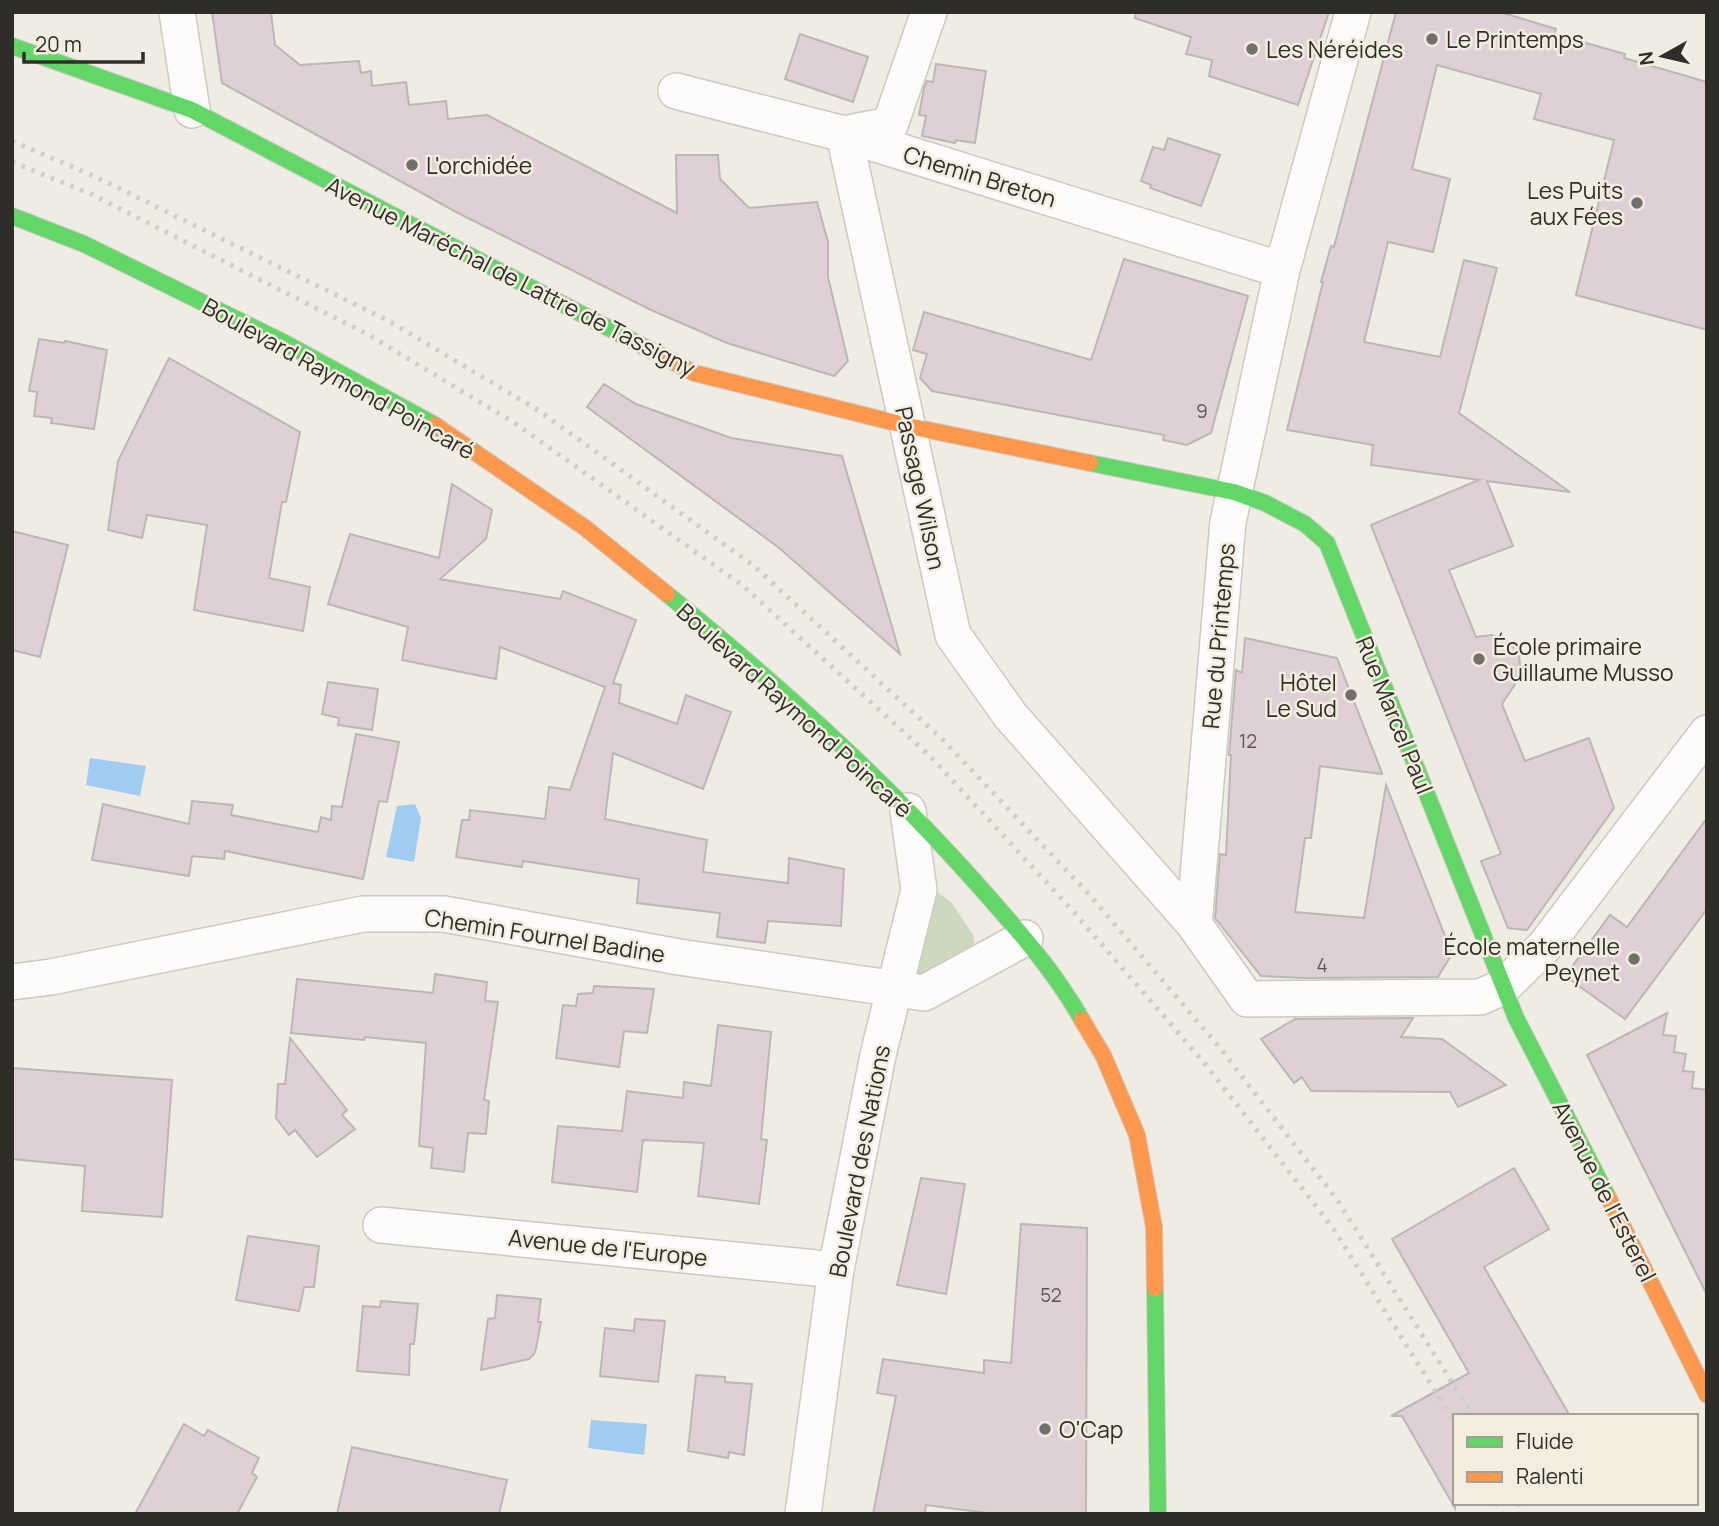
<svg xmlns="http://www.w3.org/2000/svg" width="1719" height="1526" viewBox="0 0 1719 1526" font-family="Manrope,sans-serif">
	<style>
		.green { fill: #cdd9be }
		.water { fill: #a0cdef }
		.building { fill: #dfd0d5; stroke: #bbb7b5; stroke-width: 2 }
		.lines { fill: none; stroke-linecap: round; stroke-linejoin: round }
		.street-casing { stroke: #ccc9c3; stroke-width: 38 }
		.fast-casing { stroke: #ccc9c3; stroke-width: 18 }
		.slow-casing { stroke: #ccc9c3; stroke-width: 18 }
		.street { stroke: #fdfcfb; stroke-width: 35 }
		.fast { stroke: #63d668; stroke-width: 16 }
		.slow { stroke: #ff974d; stroke-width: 16 }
		.rail { stroke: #cfcecc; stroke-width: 5; stroke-dasharray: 3.5 7; stroke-linecap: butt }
		.poi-dot { fill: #72706a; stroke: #f3ede0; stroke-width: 2.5 }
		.labels { text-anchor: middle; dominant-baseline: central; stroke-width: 5; stroke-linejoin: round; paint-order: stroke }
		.number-label { font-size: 19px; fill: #5b5653 }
		.poi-label { font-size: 23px; fill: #2f2d28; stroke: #f3ede0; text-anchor: start }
		.street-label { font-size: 23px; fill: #2f2d28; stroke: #f3ede0 }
	</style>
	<rect width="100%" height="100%" fill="#efece4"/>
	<path class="green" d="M932,888l19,14 22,33 3,19 -47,25 -14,-7z"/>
	<path class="water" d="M90,758l56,8 -6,30 -54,-11z
		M415,804l6,14 -7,44 -28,-5 11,-51z
		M591,1420l56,4 -3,31 -56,-7z"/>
	<path class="building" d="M212,12h59l4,33 25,20 59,-4 2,12 10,-2 1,15 34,-4 3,23 37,-4 2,18 39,-4 190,98 -1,-58h42l2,24 29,29 68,-6 11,40v35l20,84 -14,15 -107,-33 -76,-33 -193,-97 -143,-79 -93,-51z
		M1136,12h193l-31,93 -89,-29 3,-16 -26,-6 5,-17 -56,-19z
		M1396,12h104l56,17 -2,5 71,20 -1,4 83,24v248l-131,-35 38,-155 -80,-21 7,-25 -104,-29 -25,104 38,10 -17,73 -45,-10 -24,100 76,15 24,-97 33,8 -38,145 111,79 -83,-11 26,65 -64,24 27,67 16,-2 14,5 9,8 4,7 1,10 -3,16 -15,23 23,57 64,-23 25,70 -87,122 -19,-2 -27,-67 20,-7 -130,-329 108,-45 -108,-15 2,-20 -86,-15 36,-148h-2l10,-36 3,1z
		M800,34l68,23 -15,45 -68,-23z
		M936,64l50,7 -11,72 -19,-3 -1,3 -33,-7 4,-20 -7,-1 5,-27 3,-7 6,1z
		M1168,138l52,17 -19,51 -51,-18 1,-3 -10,-4 12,-34 11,3z
		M1124,259l124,37 -37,137 -24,12 -24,-5 1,-5 -232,-44 -12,-13 7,-24 -14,-4 11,-38 167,48z
		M39,339l25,4 1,-2 42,9 -13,79 -43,-6 1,-5 -18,-2 3,-24 -8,-1z
		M169,358l131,74 -14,70h-4l-13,76 41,9 -7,44 -109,-21 13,-85 -60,-10 -5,23 -34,-8 10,-69z
		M604,384l32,20 95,34 111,18 58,198 -122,-107 -191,-140z
		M452,484l40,26 -6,29 -46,40 120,20 3,-8 73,29 -23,63 8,2 -2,18 58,21 9,-29 45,17 -28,77 -90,-36 -8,66 102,21 -4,32 85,11 1,-25 55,11 -3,57 -73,-5 -3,22 -48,-6 3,-24 -83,-10 2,-24 -116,-18 -1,6 -66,-10 6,-37h7l1,-10 75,9 4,-32 21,3 35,-103 -105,-40 -4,32 -94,-19 6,-33 -80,-23 22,-70 89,24z
		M12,531l56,14 -28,112 -28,-7z
		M1245,638l92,20 45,115v1l-62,-8 -9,72h-6l-10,74 69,6 22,-133 66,169 -14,23 -132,1 -45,-2 -46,-58 5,-64 6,1 5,-100h-2l7,-85 6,3z
		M328,682l50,7 -6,41 -34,-5 1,-7 -17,-4z
		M356,734l43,8 -12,60 -8,-1 -16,78 -138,-28 -1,8 -32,-3 -3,20 -97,-16 11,-56 86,20 3,-23 41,4 -2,10 87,17 3,-15 10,3 1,-14 10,1z
		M1707,818v91l-82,110 -60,-43 45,-61 17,12z
		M435,974l52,8 -2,19 13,1 -14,98 5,1 -3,33 -18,-1 -4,39 -33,-4 2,-20 -14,-2 7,-103 -61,-6 -1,3 -73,-7 6,-54 136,14z
		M594,986l60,3 -7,44 -23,-2 -5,36 -63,-9 7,-53 13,1 2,-12 15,-1z
		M1667,1013l-4,22 13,1 -2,16 12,2 -3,17 11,1 -2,16 15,2v205l-120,-240z
		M1413,1018l-12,19 41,2 64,46 -48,22 -8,-15 -139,-1 -9,-14 -8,6 -33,-44 34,-20z
		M718,1025l53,7 -10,107 6,1 -8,64 -61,-8 6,-53 -61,-3 -6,52 -85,-10 6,-56 64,5 5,-40 56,7 1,-16 27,4z
		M290,1038l57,72 -5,5 13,14 -38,28 -22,-27 -6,5 -13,-17 2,-34h7z
		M12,1068l160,12 -10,137 -80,-6 3,-45 -73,-7z
		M1514,1168l35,61 -65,38 86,149h-115v92l-53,-92h-11l78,-43 -77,-134z
		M921,1178l44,6 -19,110 -49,-9z
		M1021,1224l66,4 -1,286h-91l-69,-9 -1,9h-52l23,-118 -19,-3 6,-34 101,14v-13l27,3z
		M248,1236l71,10 -5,41h-10l-5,24 -63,-11z
		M497,1295l44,4 -3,23h3l-5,27 -2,5 -5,5 -48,11 7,-51 7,-1z
		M381,1301l37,3 -4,40h-4l-1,31 -52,-4 6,-65 17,1z
		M635,1319l30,2 -7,61 -58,-6 5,-48 29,3z
		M696,1375l29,2v5l27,2 -8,71 -15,-3 -1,6 -40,-7z
		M184,1424l20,12 4,-6 51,28 -7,15 5,4 -20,37h-102z
		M352,1447l155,33 -8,34h-162z"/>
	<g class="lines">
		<defs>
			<path id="street" d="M177,12l15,98
				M1353,12l-71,258 -54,252 -34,402 53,75 233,-2 23,-10 41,-40 163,-214
				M676,91l168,43 438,136
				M844,134l109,501 57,80 184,209
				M844,134l46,-9 39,-113
				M12,982l39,-5 312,-63h81l235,43 245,36 101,-55
				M381,1225l455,45
				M803,1514l33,-244 42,-215 41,-165 -11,-79"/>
			<path id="fast" d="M12,46l180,64 464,243
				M12,216l72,28 201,99 150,82
				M1090,463l144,29 31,11 40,21 22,19 189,475 92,179
				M667,594c110,90 217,185 311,291 38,43 76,85 104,135
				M1155,1288l3,226"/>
			<path id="slow" d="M656,353l38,20 214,53 182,37
				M435,425l149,102 83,67
				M1082,1020l21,35 34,80 17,92 1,61
				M1608,1197l99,198"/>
		</defs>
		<use href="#street" class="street-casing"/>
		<use href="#fast" class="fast-casing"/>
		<use href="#slow" class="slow-casing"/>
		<use href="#street" class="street"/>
		<use href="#fast" class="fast"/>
		<use href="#slow" class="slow"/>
		<path class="rail" d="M12,141l86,37 289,142 151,90 216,156 189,174 144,152 133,156 118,153 135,215
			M12,162l79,32 278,141 147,89 226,161 188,171 142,154 134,155 127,163 122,195
			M1496,1503l6,11
			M1518,1503l6,11"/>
	</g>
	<g class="poi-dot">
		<circle cx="1432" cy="39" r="7"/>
		<circle cx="1252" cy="49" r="7"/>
		<circle cx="412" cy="165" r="7"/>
		<circle cx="1637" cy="203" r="7"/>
		<circle cx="1479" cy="659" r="7"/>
		<circle cx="1351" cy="695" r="7"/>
		<circle cx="1634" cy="959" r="7"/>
		<circle cx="1045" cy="1429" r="7"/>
	</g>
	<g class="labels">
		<g class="number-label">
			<text x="1202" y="411">9</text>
			<text x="1248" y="741">12</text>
			<text x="1322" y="965">4</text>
			<text x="1051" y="1295">52</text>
		</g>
		<g class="poi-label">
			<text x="1446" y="39">Le Printemps</text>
			<text x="1266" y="49">Les Néréides</text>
			<text x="426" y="165">L'orchidée</text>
			<text x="1623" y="190" text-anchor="end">Les Puits<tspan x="1623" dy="26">aux Fées</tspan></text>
			<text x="1493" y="646">École primaire<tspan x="1493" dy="26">Guillaume Musso</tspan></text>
			<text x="1337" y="682" text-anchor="end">Hôtel<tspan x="1337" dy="26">Le Sud</tspan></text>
			<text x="1620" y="946" text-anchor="end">École maternelle<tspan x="1620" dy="26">Peynet</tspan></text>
			<text x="1059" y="1429">O'Cap</text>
		</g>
		<g class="street-label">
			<text transform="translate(980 176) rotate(17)">Chemin Breton</text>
			<text transform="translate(511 276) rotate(27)">Avenue Maréchal de Lattre de Tassigny</text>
			<text transform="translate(339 378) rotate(29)">Boulevard Raymond Poincaré</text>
			<text transform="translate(921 488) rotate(78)">Passage Wilson</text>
			<text transform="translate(1218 636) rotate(-85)">Rue du Printemps</text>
			<text transform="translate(795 710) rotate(42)">Boulevard Raymond Poincaré</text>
			<text transform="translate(1395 715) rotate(68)">Rue Marcel Paul</text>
			<text transform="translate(545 935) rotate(9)">Chemin Fournel Badine</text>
			<text transform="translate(859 1161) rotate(-79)">Boulevard des Nations</text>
			<text transform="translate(1605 1191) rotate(63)">Avenue de l'Esterel</text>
			<text transform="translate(608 1247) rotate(6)">Avenue de l'Europe</text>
		</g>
	</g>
	<rect width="1719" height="1526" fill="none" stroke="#2f2d28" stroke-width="28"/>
	<rect x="1453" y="1414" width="245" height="91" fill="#f3ede0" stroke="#a5a096" stroke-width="2"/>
	<rect x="1467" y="1437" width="35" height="10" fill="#63d668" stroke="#a5a096" stroke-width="2"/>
	<text x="1516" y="1449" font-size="21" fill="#2f2d28">Fluide</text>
	<rect x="1467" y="1472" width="35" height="10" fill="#ff974d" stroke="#a5a096" stroke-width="2"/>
	<text x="1516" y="1484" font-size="21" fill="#2f2d28">Ralenti</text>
	<g transform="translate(1663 56) rotate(262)" stroke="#f3ede0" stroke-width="5" paint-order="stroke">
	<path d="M0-5L12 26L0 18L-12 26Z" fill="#2f2d28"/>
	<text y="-10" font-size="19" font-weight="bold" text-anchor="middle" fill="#2f2d28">N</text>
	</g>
	<path d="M24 52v10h119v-10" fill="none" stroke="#2f2d28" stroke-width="3.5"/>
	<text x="35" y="52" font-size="21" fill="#2f2d28" stroke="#f3ede0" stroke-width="5" paint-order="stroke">20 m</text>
</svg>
